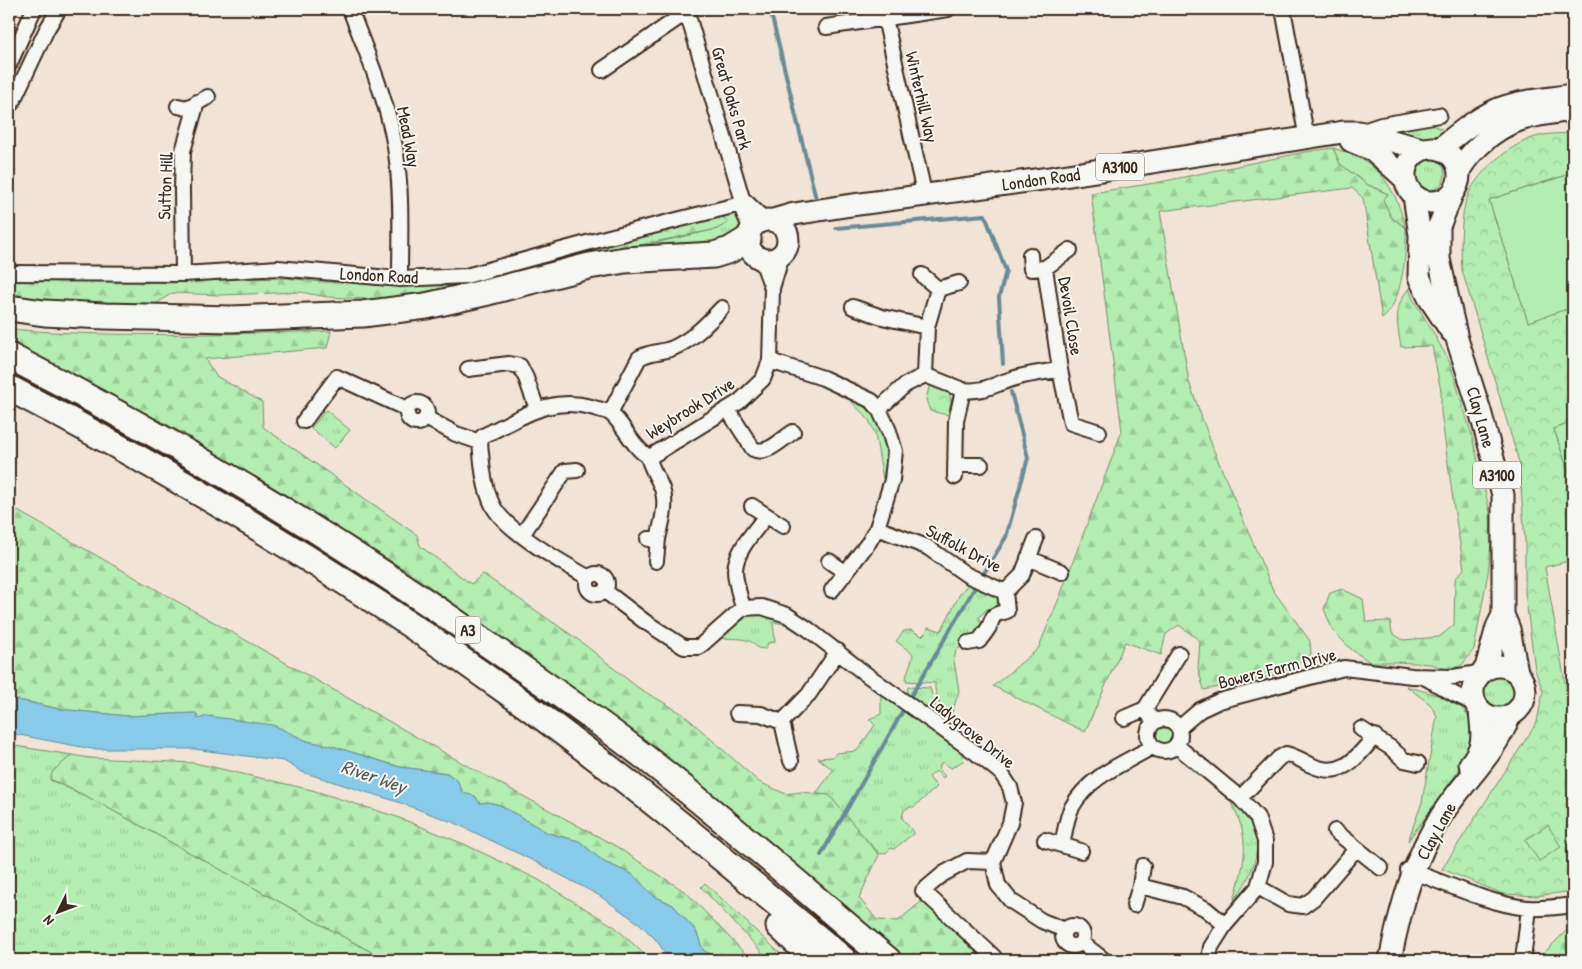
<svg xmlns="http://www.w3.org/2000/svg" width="1582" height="969" viewBox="0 0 1582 969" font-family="'Patrick Hand',sans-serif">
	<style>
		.grass { fill: url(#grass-tufts); stroke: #778c68 }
		.forest { fill: url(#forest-firs); stroke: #778c68 }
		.cemetery { fill: url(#cemetery-stones); stroke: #778c68 }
		.park { fill: url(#park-crowns); stroke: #778c68 }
		.pitch { fill: #b3edb1; stroke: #778c68 }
		.water { fill: #88cae9; stroke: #698a98 }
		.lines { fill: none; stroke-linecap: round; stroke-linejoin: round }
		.stream { stroke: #698a98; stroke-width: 4 }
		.street-casing { stroke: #3b2a1e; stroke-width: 18 }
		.primary-casing { stroke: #3b2a1e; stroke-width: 25 }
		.highway-casing { stroke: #3b2a1e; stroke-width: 29 }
		.street { stroke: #f6f6f2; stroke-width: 14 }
		.primary { stroke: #f6f6f2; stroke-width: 21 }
		.highway { stroke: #f6f6f2; stroke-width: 25 }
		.labels { text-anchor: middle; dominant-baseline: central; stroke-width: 4; stroke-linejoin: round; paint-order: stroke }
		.shield { fill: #f6f6f2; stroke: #73675e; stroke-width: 1 }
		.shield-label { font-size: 16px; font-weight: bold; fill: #3b2a1e }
		.street-label { font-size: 18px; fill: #3b2a1e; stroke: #f6f6f2 }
		.water-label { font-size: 19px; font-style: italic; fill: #525a5b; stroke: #f6f6f2 }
	</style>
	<defs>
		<pattern id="grass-tufts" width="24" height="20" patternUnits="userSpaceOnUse" patternTransform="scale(1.25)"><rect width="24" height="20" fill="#b3edb1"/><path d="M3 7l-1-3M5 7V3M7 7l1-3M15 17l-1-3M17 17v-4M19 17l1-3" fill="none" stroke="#9bcb98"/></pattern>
		<pattern id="forest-firs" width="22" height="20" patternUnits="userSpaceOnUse" patternTransform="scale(1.25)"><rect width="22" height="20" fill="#b3edb1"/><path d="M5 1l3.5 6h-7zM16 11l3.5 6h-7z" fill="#9bcb98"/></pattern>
		<pattern id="cemetery-stones" width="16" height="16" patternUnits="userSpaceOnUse" patternTransform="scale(1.25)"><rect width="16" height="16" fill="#b3edb1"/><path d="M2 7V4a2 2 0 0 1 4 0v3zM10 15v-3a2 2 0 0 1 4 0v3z" fill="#9bcb98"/></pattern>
		<pattern id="park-crowns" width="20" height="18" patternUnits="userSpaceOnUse" patternTransform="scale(1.25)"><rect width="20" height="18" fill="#b3edb1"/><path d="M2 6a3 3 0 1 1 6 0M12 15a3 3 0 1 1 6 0" fill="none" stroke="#9bcb98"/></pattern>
	</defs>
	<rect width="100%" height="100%" fill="#f1e4d6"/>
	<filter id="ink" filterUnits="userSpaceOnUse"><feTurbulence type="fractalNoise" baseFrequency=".02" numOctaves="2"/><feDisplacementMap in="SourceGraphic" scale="10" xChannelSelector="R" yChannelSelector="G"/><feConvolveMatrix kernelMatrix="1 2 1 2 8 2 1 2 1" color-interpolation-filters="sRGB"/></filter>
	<g filter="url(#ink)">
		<path class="grass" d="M1424,120l19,10 1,2c-18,9 -25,8 -44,6l1,-13z
			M1333,148c9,3 18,6 26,10 27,13 40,42 46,69l-14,-10 -8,-17 5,-6 -20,-9 -28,-21z
			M1413 174a16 16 0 1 1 32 0a16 16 0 1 1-32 0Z
			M728,210c21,9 12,22 -1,33l-126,12 116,-26 10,-7 -5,-6 2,-4z
			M844,394c7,3 16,5 22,9 5,4 8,11 11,16 10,21 11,38 6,60l-8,-45 -6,-14z
			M326,410l24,20 -15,18 -24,-20z
			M968,584l29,12 5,13h-15l-8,8 4,9 -9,10 -10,4 -3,7 -5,3 -2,11 5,30 -12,37 -12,-39v-6l-29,-2c0,-10 6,-17 7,-27l-17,-13 8,-10 7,-1 11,6 5,-5 1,-4 13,4 19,-37z
			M766,611l13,5 11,9 -17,-3 2,20 -7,1 -3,6 -7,-1c-7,-12 -28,-9 -41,-10 19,-21 19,-24 49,-27z
			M1478 693a18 18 0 1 1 36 0a18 18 0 1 1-36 0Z
			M1406,686l42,12 16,12 8,13 3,20 -10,19 -57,79 14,-39 15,-86 -7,-12z
			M908,687l22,1 11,37 -35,-28z
			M881,693l80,58 2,10 -12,7 -9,-6 -4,7 7,7 -2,2 -7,-7 -7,6 8,10 -23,20h-4l-6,3 -2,8 12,15 -20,16 -3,-1 -5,5 -6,1 -34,-36 -36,-20 8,-7 15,-21 -15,-12 15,-1 3,-4 21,-2 18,-26 -6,-6 12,-5z
			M1156 736a8 8 0 1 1 16 0a8 8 0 1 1-16 0Z
			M9,745l63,10 -18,16 -4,9 38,17 298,163h-377z
			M1223,790c7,6 18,13 24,21 20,30 7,63 -13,89 2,-9 5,-17 7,-26 8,-34 1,-55 -18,-84z"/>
		<path class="forest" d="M1333,148l7,16 28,21 20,9 -5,6 8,17 15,11c1,24 -4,76 -24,91l-19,-121 -11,-10 -192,23 29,171 25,69 59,139 37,51 1,13c-28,26 -71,28 -107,36l-6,-21 2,-28 -21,-16 -13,9 -5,21 -36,-13 -40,90 -92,-46 45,-37 22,-53 62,-165 -31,-238 64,-10 150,-31z
			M722,216l6,7 -11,6 -77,16 -155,38 -87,14 -33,2 -38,-2 -27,-5 -79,3 -49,-2 -29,20 -134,-12v-23l201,2 76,-2 36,4 102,2z
			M1409,288l4,11 20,33 17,31 22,73 18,76 1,32 -3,29 -14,76 -12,16 -14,5 -17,-6 -36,-2h-25l-18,-12 -19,-19 -9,-22 6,-16 12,-4 21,10 3,23 24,-1 2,12 11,7 36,-3 15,-12 1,-46 9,-10 -10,-61 -13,-96v-21l-9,-45 -31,1c-4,-24 -8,-39 8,-59z
			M9,329c107,9 215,5 322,2l-4,17 -122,11 11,17 46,26 1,25 154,108 3,11 51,38 12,-10 97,67 57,46 46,27 76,68 27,12 15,-2 28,3 50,60 -20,43 18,22 21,1 24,-20 62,59h-76l-40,-29 -200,-172 -162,-118 -94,-67 -229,-141 -174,-92z
			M9,506l464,263 141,76 73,48 64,67h-27l-9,-3 -12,-7 -7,-19 -23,-26 -19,-9 -22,-22 -28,-12 -25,-21 -31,-8 -48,-28 -12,-3 -8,1 -5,-7 -12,-3 -6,-13 -10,-7 -47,-6 -68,-21 -25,-5 -35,-16 -74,-6 -3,-6 -68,3 -68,-7 -50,-11z
			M72,755l18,3 105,5 117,27 85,27 67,27 73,35 78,48 30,28 3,5h-262l-298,-163 -38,-18 3,-8z
			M705,883l82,77h-18l-68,-73z"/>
		<path class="cemetery" d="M1573,926v34h-30l2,-8 23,-23z"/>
		<path class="park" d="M1573,133v40l-84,27 39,121 45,-14v115l-19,7 19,56v75l-28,7 26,150 2,2v172l-37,5 -33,-2 -61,-25 95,-147 6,-31 -8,-21 -10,-78v-51l-6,-79 -57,-192c-1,-22 -2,-44 3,-66 7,-29 45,-61 74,-68 10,-3 23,-2 34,-3z
			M930,384l19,7 2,11 -3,13 -18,-4 -4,-12z"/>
		<path class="pitch" d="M1573,173v134l-45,15 -39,-122z
			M1573,422v63l-19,-56z
			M1548,825l13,22 -22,14 -14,-21z"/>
		<path class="water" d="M9,698l50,11 68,7 68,-3 2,1 1,5 9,-3 66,9 34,16 25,5 68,21 47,6 10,7 6,13 12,3 5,7 8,-1 12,3 48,28 31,8 25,21 28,12 22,22 19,9 23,26 7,19 12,7 9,3h-54l-14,-20 -16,-16 -40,-28 -60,-32 -85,-41 -57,-21 -96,-30 -18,-11 -90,-12h-102l-83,-16z"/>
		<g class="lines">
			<path class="stream" d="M770,9l46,190
				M836,228l149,-13 21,56 -7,26 4,67
				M981,578l25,-41 22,-79 -17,-66
				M908,701l69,-117
				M821,855l84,-148"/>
			<defs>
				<path id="street" d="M350,9c18,48 41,99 47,152 5,38 3,79 3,118
					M686,9l56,189c-2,11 4,20 9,30
					M883,9l39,175 1,10
					M1283,9l24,130
					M826,27l122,-18
					M9,65l25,-56
					M602,70l85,-58
					M9,106l3,-3 35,-74 12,-20
					M178,106l9,2 21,-11
					M1360,132l21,-7 58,-10
					M742,198l23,22
					M1030,255l1,14 14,-1 25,-18
					M761,258l11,30
					M1045,268l15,102 11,53 28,9
					M9,273l174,1 95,-6 122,11 66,-3 143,-39 132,-33
					M183,274l-1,-85 1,-38 14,-49
					M922,275l16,14 21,-6
					M853,307l29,10 45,10
					M770,361l53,17 49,23 7,8 10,22 6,20 -3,29 -15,48 -8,14 -37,48
					M468,369l41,-5 11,2 6,12 11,31
					M925,375l2,-48 11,-38
					M963,390c20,2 28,-4 46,-10 17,-6 34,-8 51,-10
					M407 413a10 10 0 1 1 20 0a10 10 0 1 1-20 0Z
					M879,409l26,-24 20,-10 38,15 -7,31 -1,56
					M728,410l25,39c14,7 29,-10 40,-17
					M610,413l29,-55c11,-7 22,-5 34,-10 19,-8 35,-25 49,-40
					M426,418l30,16 24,8
					M304,421l33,-44 70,32
					M480,442l3,-6 6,-3c35,-17 62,-37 102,-26 5,2 14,3 19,6 13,9 23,36 38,43
					M480,442c2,21 3,44 13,64 13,25 70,57 96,72
					M648,456l5,-1 86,-53 24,-23 7,-18 2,-73 11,-36
					M955,465h26
					M752,506l31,20
					M877,528l50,19 40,28 38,17
					M522,535l43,-64 12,-1
					M648,539h10c3,-14 9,-32 5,-47 -3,-12 -12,-22 -15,-36
					M1028,558l34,14
					M656,561l2,-22
					M829,561l16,11
					M587 584a10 10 0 1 1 20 0a10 10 0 1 1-20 0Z
					M605,591l39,30 40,26h15l44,-39 19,-1 25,8 21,14 55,43 113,81 25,20 9,14 4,16 -4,20 -17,39 5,23 13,16 31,20 23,9
					M743,608c-3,-12 -8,-26 -8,-38 1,-20 20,-39 31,-54
					M968,643l11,-2c3,-4 7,-9 10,-14 6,-14 2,-11 18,-16l-2,-19 17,-17 14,-36
					M1424,677l30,17 21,10
					M737,713l24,1 21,8 9,39
					M1124,718l21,-9
					M1148 735a16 16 0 1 1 32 0a16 16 0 1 1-32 0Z
					M782,722l27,-28 29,-43
					M1154,722l-9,-13 34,-55
					M1179,728l21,-18 19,-9 125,-33 68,8 41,1 26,-4
					M1361,729l30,19 13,12 14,3
					M1177,746l63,52 17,19 8,24v21l-7,25 -33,38 -14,22 -2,13
					M1240,798l39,-40 7,-4c10,2 16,7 25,11 31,15 46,-8 64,-29
					M1335,831l46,37
					M1045,840l36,11
					M1062,845c3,-12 4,-27 10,-38 17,-31 51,-43 80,-60
					M993,862l-26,-1 -24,13 -20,17 71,66
					M1408,870c39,13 77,33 119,38 14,1 31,-1 46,-3
					M1140,886l43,11 23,12 19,16
					M1258,887l30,17 15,2 11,-8 42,-49
					M1134,905l6,-19 3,-20
					M1063 936a10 10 0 1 1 20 0a10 10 0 1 1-20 0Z
					M1081,942l23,18
					M1523,960l6,-52"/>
				<path id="primary" d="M1351,141l22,9 31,28
					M1405 175a27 27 0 1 1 54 0a27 27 0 1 1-54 0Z
					M1439,149c17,-13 35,-29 55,-38 24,-11 53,-12 79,-16
					M1459,171c6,-11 13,-19 22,-27 27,-27 56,-29 92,-34
					M1453,192l-14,34v33l18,80 23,72 23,84v120l6,14 8,43
					M1414,196l6,39 -1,42 10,21 22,33
					M773,220l21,-6 51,-8 205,-28 293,-46h16l63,17
					M748 240a20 20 0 1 1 40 0a20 20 0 1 1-40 0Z
					M1473 692a26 26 0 1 1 52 0a26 26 0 1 1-52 0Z
					M1486,668l11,-41 6,-12
					M1470,764c16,-20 12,-29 10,-53
					M1390,960c10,-50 24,-104 53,-147 22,-33 53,-60 67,-98"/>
				<path id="highway" d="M9,308l35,5 61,3 126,3 132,-5 63,-8 62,-14 101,-26 36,-6 89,-5 16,-5 18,-11
					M9,356c169,86 332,185 487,294 59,41 118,82 174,127 74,59 146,122 218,183
					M9,388c187,97 367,207 537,332 103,76 200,158 298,240
					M779,926l36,34"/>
			</defs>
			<use href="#street" class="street-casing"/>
			<use href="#primary" class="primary-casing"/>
			<use href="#highway" class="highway-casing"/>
			<use href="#street" class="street"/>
			<use href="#primary" class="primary"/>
			<use href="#highway" class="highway"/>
		</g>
	</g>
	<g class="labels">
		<g class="shield">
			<rect x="1096" y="153.5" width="48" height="27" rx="4"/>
			<rect x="1473" y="461.5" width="48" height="27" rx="4"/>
			<rect x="455.5" y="616.5" width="25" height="27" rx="4"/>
		</g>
		<g class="shield-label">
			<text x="1120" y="167">A3100</text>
			<text x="1497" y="475">A3100</text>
			<text x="468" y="630">A3</text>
		</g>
		<g class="street-label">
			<text transform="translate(922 97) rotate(77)">Winterhill Way</text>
			<text transform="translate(732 98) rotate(74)">Great Oaks Park</text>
			<text transform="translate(409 137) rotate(79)">Mead Way</text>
			<text transform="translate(1041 179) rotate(-8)">London Road</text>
			<text transform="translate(165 186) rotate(-88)">Sutton Hill</text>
			<text transform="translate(379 275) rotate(3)">London Road</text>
			<text transform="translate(1071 316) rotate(81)">Devoil Close</text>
			<text transform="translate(690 408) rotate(-32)">Weybrook Drive</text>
			<text transform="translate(1481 417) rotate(74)">Clay Lane</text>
			<text transform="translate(964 548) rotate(28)">Suffolk Drive</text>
			<text transform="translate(1277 668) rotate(-14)">Bowers Farm Drive</text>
			<text transform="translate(973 732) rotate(39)">Ladygrove Drive</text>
			<text transform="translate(1436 831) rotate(-61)">Clay Lane</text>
		</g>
		<g class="water-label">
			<text transform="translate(374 776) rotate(19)">River Wey</text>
		</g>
	</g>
	<rect width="1582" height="969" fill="none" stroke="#f6f6f2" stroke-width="30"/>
	<rect x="15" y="15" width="1552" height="939" fill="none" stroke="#3b2a1e" stroke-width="2" filter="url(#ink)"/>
	<g transform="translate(58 912) rotate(228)" stroke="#f6f6f2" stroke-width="4" paint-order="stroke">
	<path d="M0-4L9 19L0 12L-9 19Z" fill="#3b2a1e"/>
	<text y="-8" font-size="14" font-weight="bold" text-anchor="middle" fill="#3b2a1e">N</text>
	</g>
</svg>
